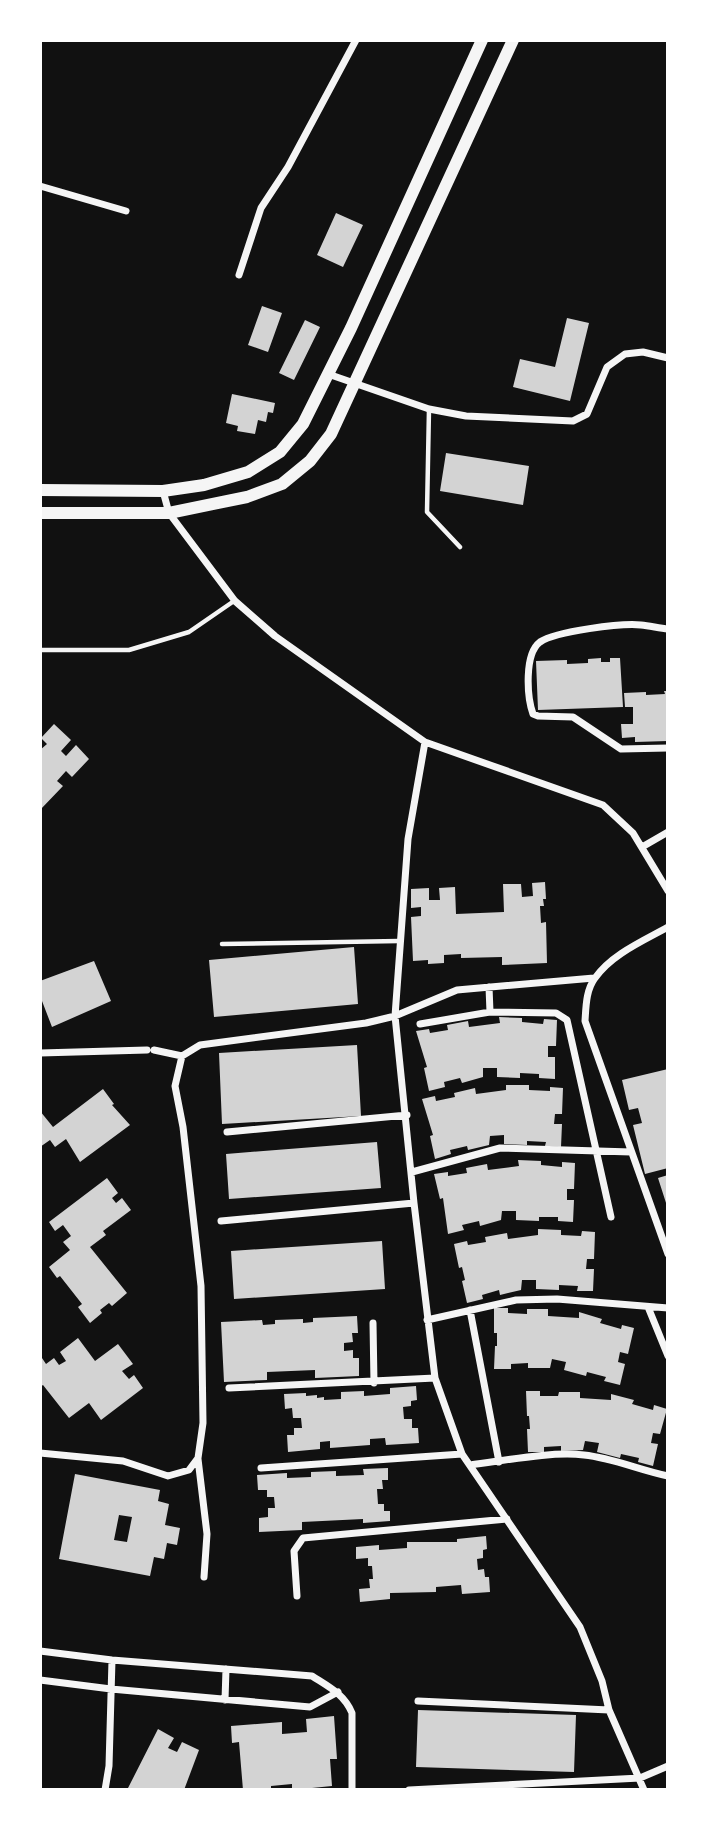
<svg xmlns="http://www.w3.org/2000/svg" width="708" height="1830" viewBox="0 0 708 1830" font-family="'Fira Sans Condensed',sans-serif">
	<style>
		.building { fill: #d3d3d3; fill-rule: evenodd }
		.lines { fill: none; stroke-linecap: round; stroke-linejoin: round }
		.service { stroke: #f5f5f5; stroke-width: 4.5 }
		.minor { stroke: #f5f5f5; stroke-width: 7 }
		.secondary { stroke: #f5f5f5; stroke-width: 12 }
	</style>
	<rect width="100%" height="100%" fill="#111"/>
	<path class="building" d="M336,213l27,12 -20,42 -26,-12z
		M262,306l20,7 -14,39 -20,-7z
		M567,318l22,5 -19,78 -57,-14 7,-28 35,8z
		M305,320l15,7 -26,53 -15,-7z
		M232,394l43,9 -2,10 -5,-1 -2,10 -8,-2 -3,14 -18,-3 1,-5 -12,-3z
		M446,453l83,13 -6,39 -83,-14z
		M601,658v4h9v-4h10l3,49 -85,3 -2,-49 31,-1v4l21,-1v-4z
		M664,691h4v50l-33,1v-5l-13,1 -1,-14h12v-17h-8l-1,-14 22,-1v3l19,-1z
		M54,724l17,16 -10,11 5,5 10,-11 13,14 -17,18 -6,-6 -9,10 6,5 -23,24v-60l7,-6 -6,-6z
		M545,882l1,17h-3l1,7h-4l1,17 5,-1 1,41 -45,2v-8l-41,1v-4l-17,1v8l-16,1v-4l-15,1 -2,-44 10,-1v-9l-10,1v-19l18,-1v12h11l-1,-12 16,-1 1,27 48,-2 -1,-28h18l1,13 11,-1 -1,-13z
		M354,947l4,57 -144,13 -5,-57z
		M94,961l17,40 -59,26 -10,-26h-2v-20z
		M499,1017l23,1v4l21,2 1,-5 13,1 -1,26h-8v11h7v22l-16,-1v-4l-19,-1v5l-23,-1v-9h-14v9l-21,6 -2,-5 -16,4 1,5 -16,4 -5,-23 3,-1 -11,-36 13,-2 1,4 18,-3 -1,-5 21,-4 1,6 31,-4z
		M357,1045l4,71 -139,8 -3,-71z
		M668,1069v99l-23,6 -12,-49 9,-2 -4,-15 -9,2 -7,-30z
		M506,1085h23v5l21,1v-4l13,1 -1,26h-7l-1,10h8l-1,23 -16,-1 1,-4 -19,-1v4l-23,-1v-9l-14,1 -1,9 -21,5 -1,-4 -17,4 1,4 -16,5 -5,-23 3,-1 -11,-36 13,-3 1,5 19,-4 -1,-4 21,-5 1,6 30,-4z
		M103,1089l11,15 -2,1 18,20 -50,37 -14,-23 -11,8 -5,-7 -10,7v-36l13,16z
		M377,1142l4,46 -152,11 -3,-45z
		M518,1160l23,1v4l21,2v-5l13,1 -1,26h-7v11h7l-1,22 -15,-1v-4h-19v4l-23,-1v-9h-14l-1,9 -21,6 -1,-5 -17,4 2,5 -16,4 -5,-36 -3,1 -6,-25 14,-2v4l19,-3 -1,-5 21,-4 1,6 31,-4z
		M668,1175v31h-1l-9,-28z
		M107,1178l11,15 -6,5 4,5 6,-5 9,12 -28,21 3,4 -16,12 37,46 -15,13 -3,-3 -9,7 2,3 -12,10 -12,-16 4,-3 -22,-28 -3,2 -8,-11 21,-17 -7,-8 8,-6 -8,-11 -8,6 -6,-9z
		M538,1229l23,1v5l20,1 1,-5 13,1 -1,27h-7l-1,10h8l-1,22h-16l1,-5 -19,-1v5l-23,-1v-9h-14l-1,10 -21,5 -1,-5 -17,5 1,4 -16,4 -5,-22 3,-1 -3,-13 -3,1 -5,-24 13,-3 1,4 18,-3 -1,-5 22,-4 1,6 30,-4z
		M382,1241l3,48 -151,10 -3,-48z
		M494,1308h14v5l19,1v-5h21v7l31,2v-6l23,7 -2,4 21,6 1,-4 12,3 -6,26 -8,-2 -2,10 7,2 -5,21 -16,-4 2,-4 -19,-5 -1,4 -22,-6 2,-8 -14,-3 -2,9h-22v-5l-17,1v5h-17l1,-23h2v-13h-3z
		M357,1316l1,17h-6l1,9 -9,1v8l9,-1v8h6v18l-44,2v-8l-48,2v8l-43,2 -3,-60 41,-2 1,5 12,-1v-4l28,-1v4l10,-1v-4z
		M78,1338l17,23 23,-17 15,20 -11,7 7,8 5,-4 9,13 -42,32 -12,-17 -20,15 -26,-33 -3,2v-32l6,9 8,-6 5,7 7,-4 -6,-9z
		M416,1386l1,14 -6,1v5l-8,1 1,12h8v9h6l1,15 -33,2 -1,-7 -15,1v6l-40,3v-7l-10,1v7l-32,3 -1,-17h7v-7h8l-1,-10h-8l-1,-10 -7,1 -1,-15 22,-1v3l11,-1v3l7,-1v3l17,-1v-7l23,-1v5l26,-2v-6z
		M526,1391h14v5h18l1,-4h21v6l31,2v-6l23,6 -2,4 21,6 1,-5 13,4 -7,25 -7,-1 -2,10 7,1 -5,22 -15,-4 1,-4 -18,-4 -1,4 -23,-6 2,-9 -14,-2 -2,9 -22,1v-5l-17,1v5h-16l-1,-23h3l-1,-13h-2z
		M388,1468v12h-6l1,9h-6l1,15h6v7h6v10l-27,2v-4l-61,3v8l-43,2v-14l9,-1v-9h7l-1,-11h-7v-7h-9l-1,-15 30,-2v5l24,-1v-5l25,-1v5l28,-1 -1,-6z
		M75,1474l85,16 -2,11 11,3 -4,21 15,3 -3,17 -10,-2 -3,16 -10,-2 -4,19 -91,-17zM119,1515l13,2 -5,25 -13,-2z
		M486,1536l1,13 -4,1v8l-6,1 1,11 6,-1 1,8h4l1,15 -28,2 -1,-9 -25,2v5l-46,1v6l-30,3 -1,-13 11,-1 -1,-9h4l-1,-13h-4v-8l-12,1v-12l23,-2v5l28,-2v-6h50v-3z
		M418,1710l158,5 -2,57 -158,-5z
		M334,1716l3,43h-7l2,27 -40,4v-6l-21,2v4h-28l-4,-48 -7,1 -1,-17 51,-4v12l25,-2 -1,-13z
		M158,1729l16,9 -6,10 9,4 5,-10 17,8 -15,40h-57z"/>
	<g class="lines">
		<path class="service" d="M429,409l-2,103 33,35
			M40,650h89l60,-18 45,-31
			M222,944l177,-3"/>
		<path class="minor" d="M40,186l86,25
			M239,275l22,-67 27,-41 68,-127
			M328,374l101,35 37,7 107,5 14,-7 20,-47 18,-13 18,-2 25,6
			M163,491l6,22 66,88 40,35 150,106 178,63 30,28 35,58
			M668,629c-9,-1 -18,-3 -27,-4 -19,-2 -85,6 -101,17 -16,12 -13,55 -7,72l5,2 35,1 48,32 47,-1
			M425,742l-17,97 -13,177 19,187 21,175 27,76 118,173 22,54 7,29 35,80
			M642,847l26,-15
			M668,927c-25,14 -56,27 -73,51 -9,12 -9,28 -10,43l83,233
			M489,987l1,25
			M420,1024l70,-12 66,1 11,7 44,197
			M154,1050l28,6
			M40,1053l107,-3
			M227,1132l180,-17
			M412,1172l88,-24 131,4
			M221,1221l193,-18
			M648,1307l20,49
			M470,1310l29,152
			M427,1320l89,-20 41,-1 111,9
			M373,1323l1,60
			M229,1388l206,-10
			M40,1453l83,8 45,15 21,-6 9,-12 5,-35 -2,-137 -18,-159 -8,-41 7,-30 18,-11 166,-22 29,-7 62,-26 137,-12
			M198,1459l9,75 -3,43
			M470,1465c33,-4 81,-14 114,-10 29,3 55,15 84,21
			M261,1468l201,-14
			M297,1596l-3,-45 9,-13 204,-19
			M40,1651l72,9 200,16c17,11 32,18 40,37v77
			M40,1680l71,9 199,18 28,-15
			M225,1700l1,-31
			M418,1701l191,9
			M105,1790l4,-24 3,-106
			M409,1790l231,-12 28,-12"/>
		<path class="secondary" d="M40,490l123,1 41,-6 44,-13 32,-20 23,-28 48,-96 131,-288
			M40,513h129l78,-16 35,-13 28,-23 21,-27 182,-394"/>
	</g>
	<rect width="708" height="1830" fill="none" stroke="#ffffff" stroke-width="84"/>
</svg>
